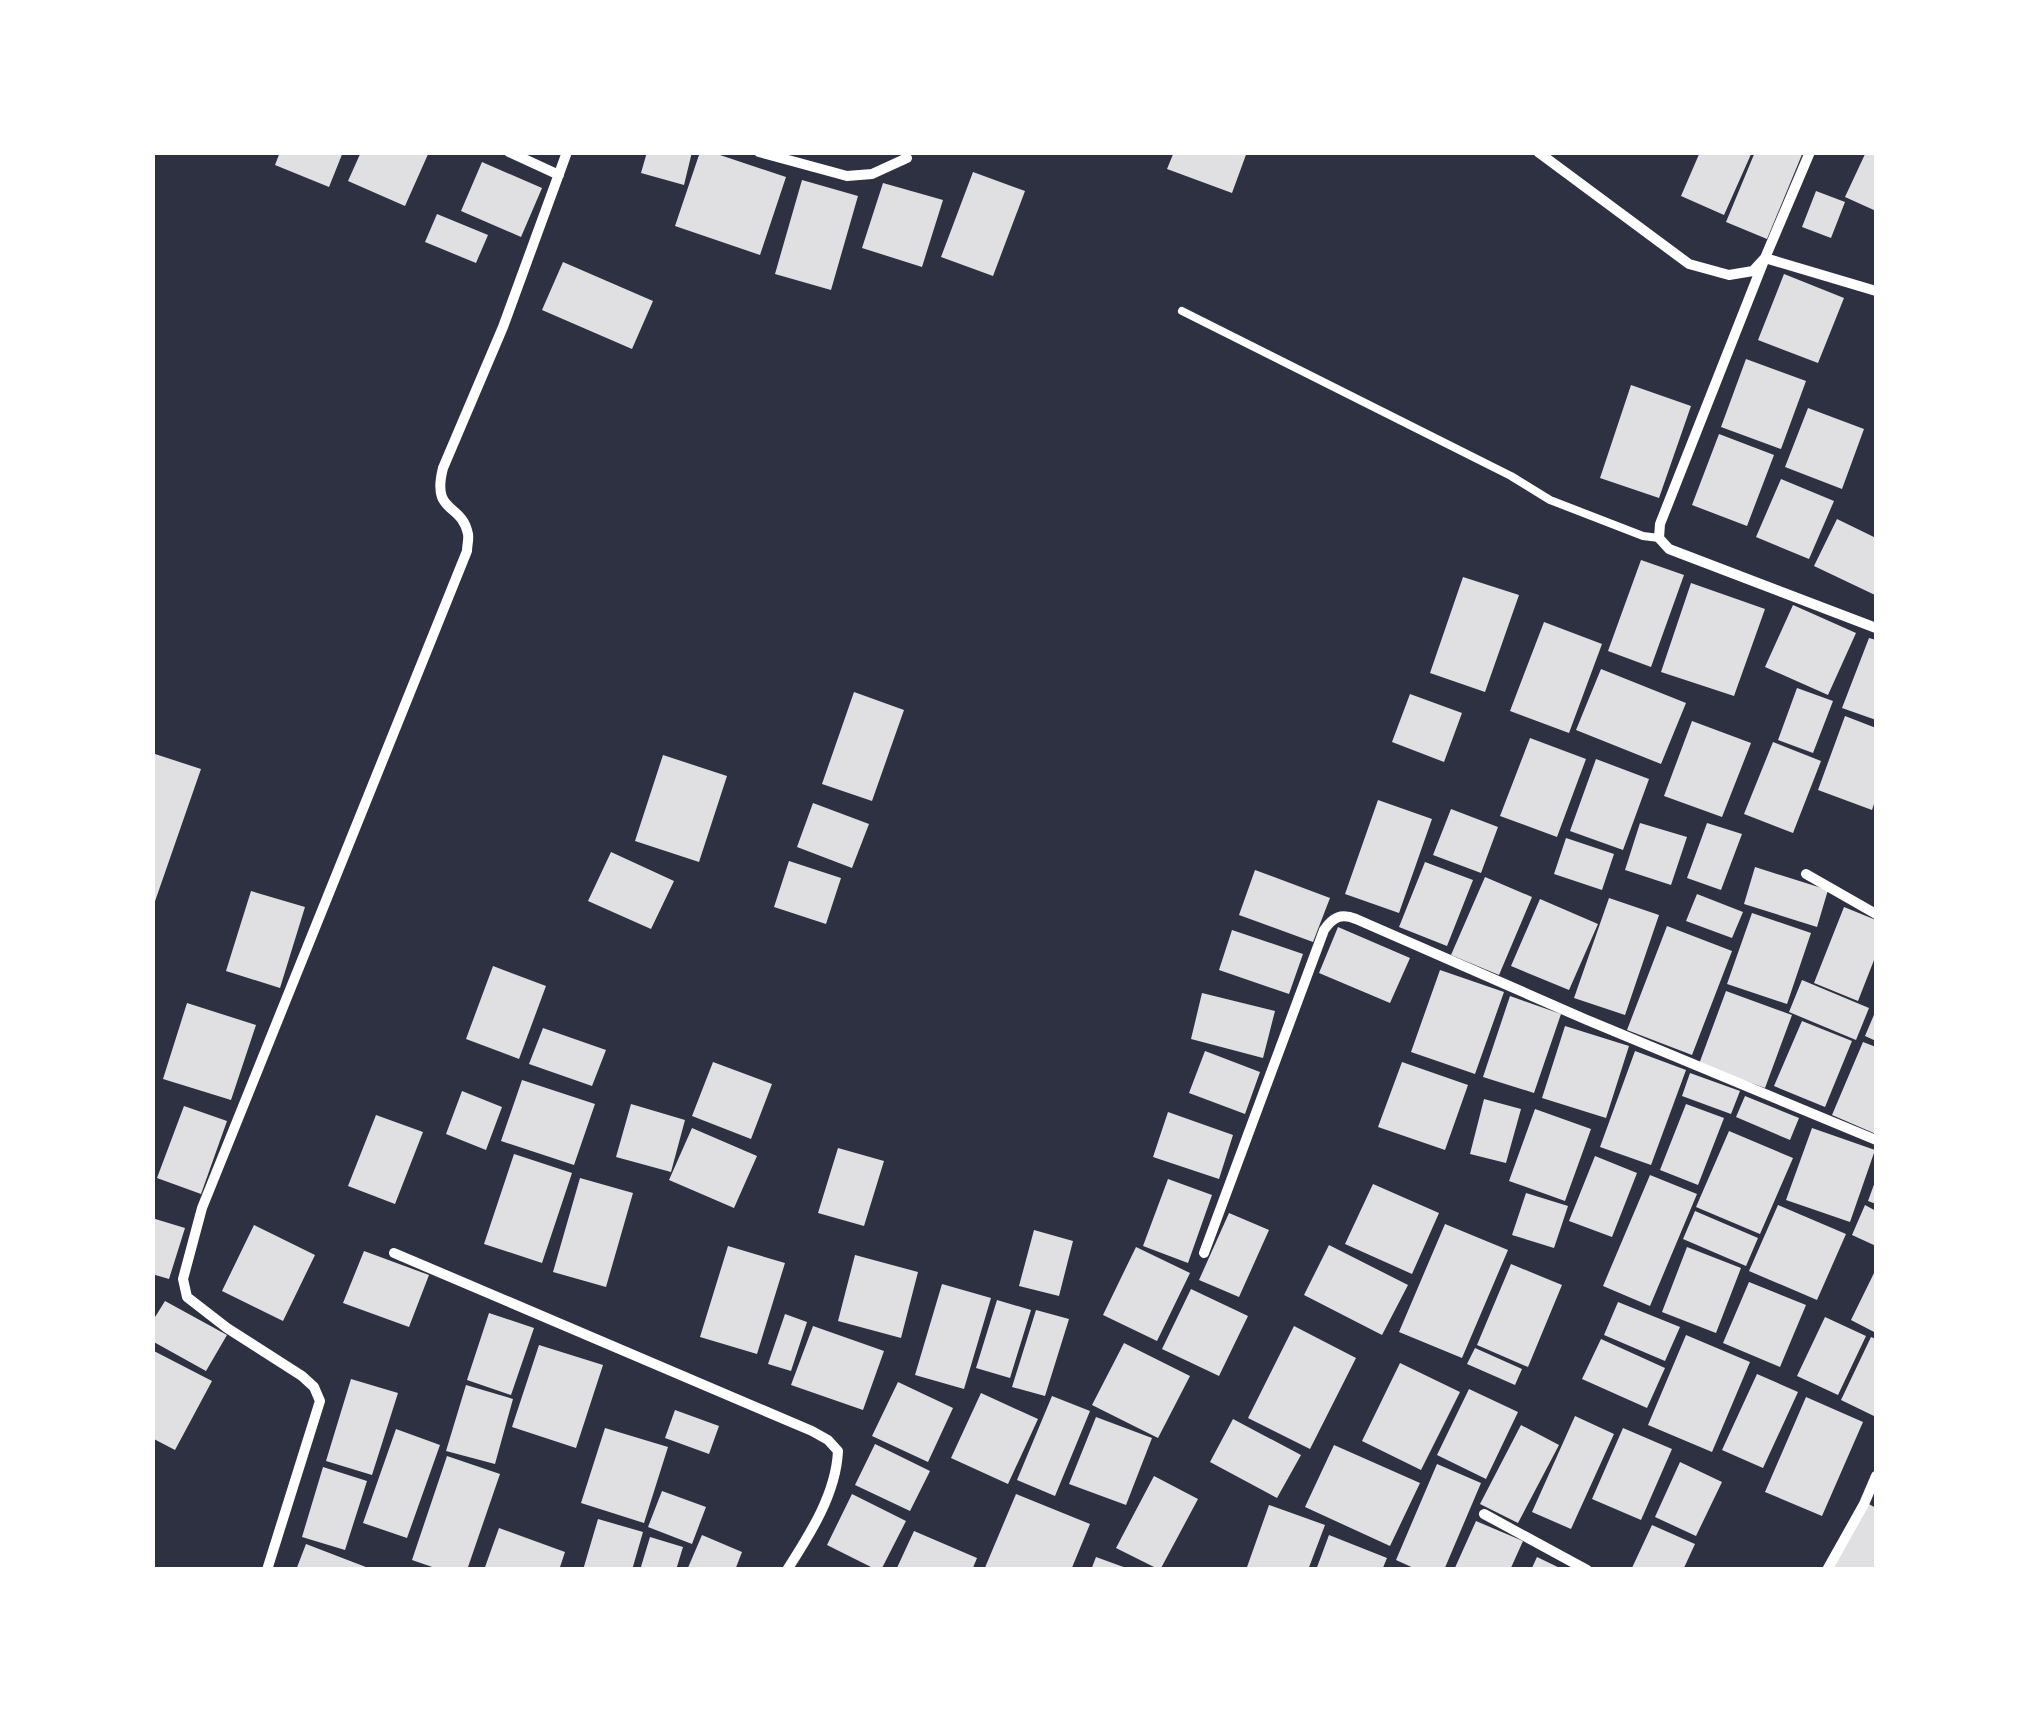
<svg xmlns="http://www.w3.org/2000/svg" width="2029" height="1722" viewBox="0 0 2029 1722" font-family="Roboto,sans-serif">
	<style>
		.building { fill: #e0e0e3 }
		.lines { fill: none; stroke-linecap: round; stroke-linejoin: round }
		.service { stroke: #fff; stroke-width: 8 }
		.minor { stroke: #fff; stroke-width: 10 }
	</style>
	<rect width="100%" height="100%" fill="#2d3142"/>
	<path class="building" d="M280,152h63l-14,35 -54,-22z
		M361,152h68l-24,54 -57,-25z
		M647,152h45l-8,33 -43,-12z
		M700,152h11l75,25 -26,78 -85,-29z
		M1174,152h73l-15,41 -65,-24z
		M1700,152h52l-28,63 -43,-19z
		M1755,152h48l-36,87 -41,-17z
		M1866,152h10v59l-31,-14z
		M482,162l60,26 -21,49 -60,-26z
		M973,172l52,19 -32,85 -52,-19z
		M802,180l56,16 -27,94 -56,-16z
		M883,183l60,17 -21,67 -60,-19z
		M1816,191l29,11 -14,36 -29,-11z
		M437,214l51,21 -12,28 -51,-21z
		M563,262l90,39 -21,48 -90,-39z
		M1784,274l60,24 -26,65 -60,-23z
		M1746,359l60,22 -25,68 -60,-22z
		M1631,385l60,21 -32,92 -59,-20z
		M1808,408l56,21 -22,60 -57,-22z
		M1719,434l55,21 -27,71 -55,-21z
		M1781,479l53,22 -25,58 -53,-22z
		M1837,519l39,19 -1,57 -61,-29z
		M1641,560l43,15 -33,92 -43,-16z
		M1463,577l56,18 -34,97 -55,-19z
		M1691,583l74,26 -31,87 -73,-24z
		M1793,605l63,28 -28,62 -63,-28z
		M1544,622l58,22 -33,89 -59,-22z
		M1869,638l7,2v80l-34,-12z
		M1601,669l85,34 -25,61 -85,-34z
		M1797,688l36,13 -20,52 -35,-13z
		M854,692l50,18 -32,91 -50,-17z
		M1410,694l52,19 -18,49 -52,-20z
		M1845,716l31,12v70l-4,12 -54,-20z
		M1692,721l59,22 -29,74 -58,-21z
		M1530,738l56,21 -29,78 -57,-21z
		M1773,742l48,19 -28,72 -49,-19z
		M152,753l49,16 -48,138h-1z
		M663,755l64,21 -28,86 -64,-21z
		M1596,759l53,20 -26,71 -53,-19z
		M1378,800l54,19 -33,94 -54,-19z
		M813,803l56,21 -17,44 -55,-21z
		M1451,809l47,18 -17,46 -48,-18z
		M1640,823l47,14 -16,48 -46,-15z
		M1707,823l35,11 -21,56 -34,-12z
		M1566,838l48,16 -12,36 -48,-16z
		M611,852l63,29 -23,48 -63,-28z
		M789,861l52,17 -15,46 -52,-17z
		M1425,862l48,18 -26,66 -48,-19z
		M1755,867l73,23 -11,37 -73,-23z
		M1255,870l75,28 -17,44 -74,-27z
		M1485,877l47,20 -33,78 -48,-20z
		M251,891l54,16 -25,81 -54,-17z
		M1697,894l46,18 -11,26 -46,-17z
		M1609,898l50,17 -34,100 -51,-17z
		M1540,899l58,25 -29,66 -58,-24z
		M1844,907l32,13v35l-18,46 -44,-18z
		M1752,913l59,20 -24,71 -60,-20z
		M1667,926l65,25 -40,104 -65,-25z
		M1338,927l72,31 -20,45 -71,-30z
		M1232,930l71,24 -14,40 -70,-24z
		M493,966l53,20 -27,73 -53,-20z
		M1440,970l64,22 -29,82 -64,-22z
		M1802,980l67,28 -13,32 -67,-28z
		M1726,991l66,24 -27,73 -66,-24z
		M1202,993l73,18 -12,47 -72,-19z
		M1510,996l51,18 -27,79 -51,-16z
		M187,1003l69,22 -25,75 -68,-21z
		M1876,1010v31l-11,-5z
		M1802,1021l50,20 -27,66 -51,-21z
		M1565,1026l64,20 -23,72 -64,-20z
		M543,1028l63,22 -14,36 -63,-22z
		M1863,1042l13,5v87l-44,-19z
		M1205,1051l55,21 -15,42 -56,-21z
		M1635,1051l51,19 -35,95 -51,-18z
		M713,1062l59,22 -21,55 -59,-23z
		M1402,1062l66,23 -23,65 -67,-23z
		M1690,1073l50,18 -9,23 -49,-18z
		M522,1080l73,24 -21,61 -73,-24z
		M462,1091l40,16 -16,43 -40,-16z
		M1745,1096l54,22 -9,22 -54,-23z
		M1484,1099l37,10 -15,54 -36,-9z
		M631,1104l54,16 -14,52 -55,-15z
		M1686,1104l38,14 -26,67 -38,-15z
		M184,1106l43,15 -26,73 -44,-16z
		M1535,1109l56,20 -26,72 -56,-20z
		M1168,1112l65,23 -14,44 -66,-22z
		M376,1115l47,17 -28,72 -47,-18z
		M692,1128l65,28 -23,52 -65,-28z
		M1812,1128l63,22 -25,72 -64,-22z
		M1729,1131l64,27 -33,76 -64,-27z
		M838,1148l46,13 -20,65 -46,-13z
		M514,1154l58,19 -30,90 -58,-19z
		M1595,1156l42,17 -25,64 -43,-16z
		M1650,1175l47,19 -47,112 -47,-20z
		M580,1178l53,15 -27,94 -53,-15z
		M1168,1179l44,16 -24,68 -45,-17z
		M1876,1179v25l-8,-3z
		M1373,1184l66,29 -27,61 -67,-30z
		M1526,1193l42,13 -14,42 -42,-13z
		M1778,1205l68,29 -29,66 -68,-29z
		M1865,1205l11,6v35l-24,-11z
		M1695,1211l63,27 -12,28 -63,-27z
		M1229,1213l40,17 -30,67 -40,-17z
		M152,1218l33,10 -16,51 -17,-5z
		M1445,1224l63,26 -46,108 -63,-26z
		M254,1225l61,30 -32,66 -61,-30z
		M1034,1230l39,11 -14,55 -40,-10z
		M1329,1245l79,40 -26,50 -78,-40z
		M728,1246l57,17 -28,91 -57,-17z
		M1136,1247l54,26 -33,68 -54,-26z
		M1687,1247l54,21 -25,65 -54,-21z
		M364,1251l65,24 -20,52 -66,-24z
		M855,1255l63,17 -17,66 -63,-17z
		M1511,1264l51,21 -34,82 -51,-22z
		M1876,1269v64l-25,-13z
		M1749,1282l57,23 -26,62 -57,-24z
		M942,1284l49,14 -27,91 -49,-14z
		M1191,1289l57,27 -29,60 -57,-27z
		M997,1300l34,10 -21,68 -34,-10z
		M165,1301l62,34 -21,36 -54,-30v-19z
		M1618,1302l62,25 -15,34 -61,-26z
		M1036,1310l33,9 -24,77 -33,-9z
		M489,1313l45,15 -23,67 -44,-15z
		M785,1314l22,8 -16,49 -23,-7z
		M1825,1317l41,19 -28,59 -41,-19z
		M813,1326l71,25 -21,59 -72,-25z
		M1294,1326l62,32 -46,91 -62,-31z
		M1686,1335l64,27 -38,90 -64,-27z
		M1871,1337l5,2v78l-35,-17z
		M1601,1339l64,29 -18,40 -65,-29z
		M1124,1343l66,33 -32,62 -66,-33z
		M539,1345l64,20 -27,83 -64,-21z
		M1475,1348l47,21 -7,16 -48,-21z
		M152,1350l60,31 -37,69 -23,-12z
		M1400,1363l60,29 -39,78 -59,-29z
		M1757,1374l41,18 -35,76 -41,-18z
		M351,1379l47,14 -26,82 -46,-14z
		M898,1382l55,26 -25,54 -56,-26z
		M466,1385l47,14 -18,65 -49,-13z
		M1469,1389l49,23 -32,67 -49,-24z
		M981,1393l57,26 -30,65 -57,-26z
		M1052,1396l38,15 -35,85 -38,-16z
		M1806,1397l57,25 -41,94 -57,-24z
		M675,1410l44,16 -10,28 -44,-16z
		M1575,1416l39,18 -43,95 -39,-17z
		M1096,1417l56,21 -26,67 -57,-21z
		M1233,1419l68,36 -24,43 -67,-36z
		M1521,1425l38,20 -41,78 -38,-19z
		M605,1428l63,19 -24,76 -63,-20z
		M1623,1428l49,21 -31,71 -49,-21z
		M396,1429l44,16 -33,93 -44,-15z
		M875,1444l55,27 -20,40 -55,-26z
		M1334,1445l86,38 -30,63 -85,-39z
		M447,1456l53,18 -33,96h-26l-29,-10z
		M1680,1462l42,20 -26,54 -41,-19z
		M1437,1464l44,19 -37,87h-26l-22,-10z
		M323,1467l44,14 -22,69 -43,-13z
		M1154,1476l44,23 -38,71 -44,-22z
		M662,1491l44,16 -14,37 -44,-17z
		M852,1494l54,27 -25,49h-4l-50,-25z
		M1016,1494l74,30 -19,46h-87z
		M1867,1503l9,5v62h-45z
		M1269,1505l56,20 -17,45h-62z
		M598,1519l45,13 -11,38h-49z
		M1476,1521l47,20 -13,29h-56z
		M1652,1525l43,19 -12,26h-52z
		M499,1528l66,24 -6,18h-75z
		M914,1531l63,27 -5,12h-76z
		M702,1535l40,17 -7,18h-48z
		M1329,1535l58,23 -5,12h-66z
		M650,1537l33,10 -7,23h-36z
		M306,1544l65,25v1h-75z
		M1096,1557l33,12v1h-38z
		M1537,1557l27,13h-33z"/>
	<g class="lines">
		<path class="service" d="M1182,311l329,165 39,24 93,36 16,2"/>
		<path class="minor" d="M509,152l50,23
			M759,152l88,24 25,-2 35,-16
			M1538,152l151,112 40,11 24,-4 12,-13 111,33
			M1810,152l-45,106 -105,266 -1,14 10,11 207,79
			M1806,874l70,40
			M394,1253l418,178 16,9 10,11c-2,43 -28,83 -51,119
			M1204,1253l120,-323c9,-13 17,-17 32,-11l231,101 289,120
			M1484,1514l103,56
			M267,1570l53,-169 -6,-14 -12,-11 -75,-48 -40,-31 -4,-18 19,-71 265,-657c0,-6 2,-11 1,-17 -6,-32 -37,-19 -25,-66l60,-141 64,-175
			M1827,1570l37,-66 12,-28"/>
	</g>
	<rect width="2029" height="1722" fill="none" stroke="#ffffff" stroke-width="310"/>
</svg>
